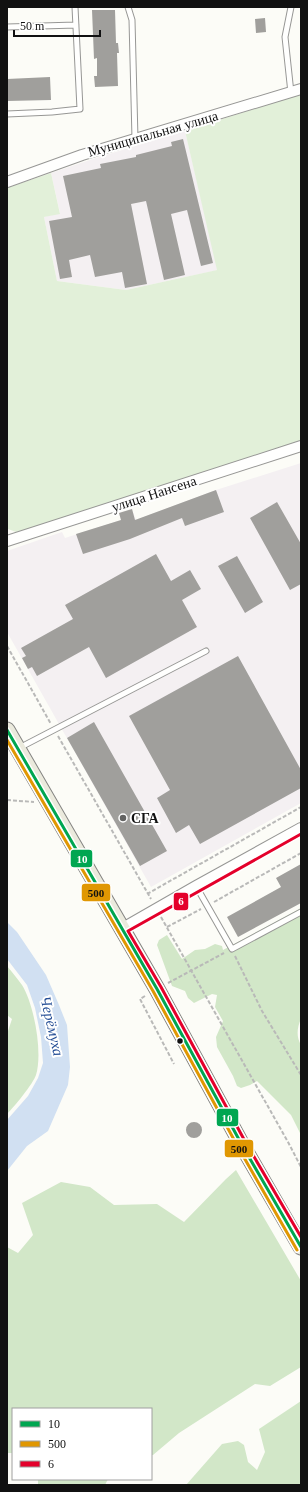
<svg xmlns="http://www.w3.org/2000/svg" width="308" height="1492" viewBox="0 0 308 1492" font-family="Georgia,serif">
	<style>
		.industrial { fill: #f4f0f2 }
		.green { fill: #e2f0d9 }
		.forest { fill: #d2e7c8 }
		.water { fill: #d1e0f2 }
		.building { fill: #a09f9c }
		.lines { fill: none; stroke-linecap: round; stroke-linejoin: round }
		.lane-casing { stroke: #979795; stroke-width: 7 }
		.street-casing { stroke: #979795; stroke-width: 12 }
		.primary-casing { stroke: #848482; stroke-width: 17 }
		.path { stroke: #b9b9b8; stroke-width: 2; stroke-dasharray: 4 2; stroke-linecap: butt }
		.lane { stroke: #fffffe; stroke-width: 5 }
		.street { stroke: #fffffe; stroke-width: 10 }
		.primary { stroke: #ebeadd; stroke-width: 15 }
		.bus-1-casing { stroke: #fff; stroke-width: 6 }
		.bus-2-casing { stroke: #fff; stroke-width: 6 }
		.bus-3-casing { stroke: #fff; stroke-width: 6 }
		.bus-1 { stroke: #00a651; stroke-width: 3 }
		.bus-2 { stroke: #e09702; stroke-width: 3 }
		.bus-3 { stroke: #e4002b; stroke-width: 3 }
		.poi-dot { fill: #636362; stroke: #fff; stroke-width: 1.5 }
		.bus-dot { fill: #111; stroke: #fff; stroke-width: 1.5 }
		.labels { text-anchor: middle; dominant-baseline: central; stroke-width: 4; stroke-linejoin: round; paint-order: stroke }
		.street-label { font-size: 14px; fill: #111; stroke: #fff }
		.poi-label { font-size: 14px; font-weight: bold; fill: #111; stroke: #fff; text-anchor: start }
		.water-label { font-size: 15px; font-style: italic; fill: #264f96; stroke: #fff }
		.line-badge { stroke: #fff; stroke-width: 1.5 }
		.badge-label { font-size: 11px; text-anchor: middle; font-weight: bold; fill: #fff }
		.pale-badge-label { font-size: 11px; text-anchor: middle; font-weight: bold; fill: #111 }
	</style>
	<rect width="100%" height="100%" fill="#fcfcf7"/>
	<path class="industrial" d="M185,131l33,139 -92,20 -69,-9 -13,-64 16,-4 -9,-40 48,-16z
		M301,463v340l-150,84 -144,-255v-81l55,-19 3,6 56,-18 -2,-7 13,-4 4,11 80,-30z"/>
	<path class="green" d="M301,94v349l-273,87 -12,2 -8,-3 -1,-2v-339l44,-15 9,41 -16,3 13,64 69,9 91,-20 -32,-139z"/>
	<path class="forest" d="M301,908v111c-4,8 -5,18 0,26v90l-10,-20 -34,-34 -7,4 -9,3 -4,-2 -4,-10 -16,-29 -1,-10 7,-16 -8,-14 2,-12 -5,-1 -18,9 -6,-5 -3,-7 -13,-5 -15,-41 2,-5 8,-5 15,24 13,-9 10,-1 10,-5 7,2 1,4z
		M7,966c5,6 10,12 15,19 12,19 21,68 14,90 -3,9 -22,32 -29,39v-80l5,-15 -5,-4z
		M236,1170l65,111v86l-31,19 -15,-2 -76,49 -26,22h-2v-46h-138v44h-6v-206l11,6 15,-18 -11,-32 39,-21 29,5 24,18 43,-1 27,18 42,-43z
		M301,1401v84h-115l36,-41 16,-3 6,4 4,17 9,8 8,-18 -6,-23z
		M38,1479h70l-3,6h-67z"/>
	<path class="water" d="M7,922l10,10 29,43 13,30 8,20 3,42 -2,18 -20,46 -21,15 -20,25v-51l21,-24 10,-18 5,-15 -2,-26 -6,-29 -8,-23 -20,-26z"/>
	<path class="building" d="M92,10h23l1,33h2l1,10h-2l1,33 -23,1 -1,-11h3v-18l-3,1z
		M265,18l1,14 -10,1 -1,-14z
		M50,77l1,23 -44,1v-22z
		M183,139l30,124 -12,3 -14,-56 -16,4 14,61 -21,5 -18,-79 -15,3 16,80 -22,4 -3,-16 -27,5 -5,-22 -21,5 3,17 -12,2 -11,-58 23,-4 -9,-41 38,-8 -1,-4 36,-7v-2l36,-9 -1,-4z
		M216,490l8,22 -39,14 -3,-8 -52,21 -47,15 -7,-20 45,-14 -2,-7 13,-4 3,11z
		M277,502l24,42v40l-11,6 -40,-72z
		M156,554l15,27 19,-11 11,19 -19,11 15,27 -91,51 -17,-31 -52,29 -5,-9 -4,2 -6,-11 4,-2 -5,-8 52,-29 -8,-14z
		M237,556l26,46 -18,11 -27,-47z
		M238,656l63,114v18l-101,56 -11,-19 -13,8 -19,-35 13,-8 -41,-74z
		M94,722l73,129 -27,15 -73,-128z
		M301,864v39l-63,34 -11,-20 54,-30 -5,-9z
		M186 1130a8 8 0 1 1 16 0a8 8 0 1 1-16 0Z"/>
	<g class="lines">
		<defs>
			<path id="lane" d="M128,7l4,13 3,119
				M291,7l-6,30 6,56
				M7,27l69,-2
				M7,114l45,-2 28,-3 -5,-102
				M19,748l187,-97
				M196,886l36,63 69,-37"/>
			<path id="street" d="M7,182l75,-27 219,-66
				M7,541l294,-95
				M121,929l75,-43 105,-58"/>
			<path id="primary" d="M7,730l150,259 85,156 59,102"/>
		</defs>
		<use href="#lane" class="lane-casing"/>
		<use href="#street" class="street-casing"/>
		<use href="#primary" class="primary-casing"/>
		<path class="path" d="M7,646l44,78
			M58,736l93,163
			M7,800l27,2
			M147,894l154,-87
			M214,902l87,-49
			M161,917l127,225 13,25
			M167,927l34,-18
			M235,956l27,55 39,64
			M168,983l56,-30
			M145,996l-5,3 34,65"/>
		<use href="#lane" class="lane"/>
		<use href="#street" class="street"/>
		<use href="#primary" class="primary"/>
		<defs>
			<path id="bus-1" d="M7,730l150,259 85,156 59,102"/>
			<path id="bus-2" d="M7,740l146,251 85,156 59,103"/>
			<path id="bus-3" d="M301,834l-173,97 33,56 85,156 55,94"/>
		</defs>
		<use href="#bus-1" class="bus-1-casing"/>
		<use href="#bus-2" class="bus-2-casing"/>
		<use href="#bus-3" class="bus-3-casing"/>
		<use href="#bus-1" class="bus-1"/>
		<use href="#bus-2" class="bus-2"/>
		<use href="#bus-3" class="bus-3"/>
	</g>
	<circle class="poi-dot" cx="123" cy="818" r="4"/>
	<circle class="bus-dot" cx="180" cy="1041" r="3.5"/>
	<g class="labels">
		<g class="street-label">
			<text transform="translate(153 134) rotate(-16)">Муниципальная улица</text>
			<text transform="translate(154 494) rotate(-18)">улица Нансена</text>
		</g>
		<g class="poi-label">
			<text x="131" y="818">СГА</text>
		</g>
		<g class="water-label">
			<text transform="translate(52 1026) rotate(77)">Черёмуха</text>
		</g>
	</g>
	<g class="line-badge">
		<rect x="70" y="849" width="23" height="19" rx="4" fill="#00a651"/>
		<rect x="81" y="883" width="30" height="19" rx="4" fill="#e09702"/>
		<rect x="173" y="892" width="16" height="19" rx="4" fill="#e4002b"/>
		<rect x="216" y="1108" width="23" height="19" rx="4" fill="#00a651"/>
		<rect x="224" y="1139" width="30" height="19" rx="4" fill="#e09702"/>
	</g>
	<g class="badge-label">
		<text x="82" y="863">10</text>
		<text x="181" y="905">6</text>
		<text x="227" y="1122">10</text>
	</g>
	<g class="pale-badge-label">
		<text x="96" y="897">500</text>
		<text x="239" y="1153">500</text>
	</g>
	<rect width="308" height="1492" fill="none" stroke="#111111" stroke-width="16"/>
	<rect x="12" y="1408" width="140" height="72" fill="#ffffff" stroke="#a0a0a0"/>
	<rect x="20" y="1421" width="20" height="6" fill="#00a651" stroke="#a0a0a0"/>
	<text x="48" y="1428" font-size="12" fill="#111111">10</text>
	<rect x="20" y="1441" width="20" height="6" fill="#e09702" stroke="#a0a0a0"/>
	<text x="48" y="1448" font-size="12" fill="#111111">500</text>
	<rect x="20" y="1461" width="20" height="6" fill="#e4002b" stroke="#a0a0a0"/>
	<text x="48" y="1468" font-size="12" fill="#111111">6</text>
	<path d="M14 30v6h86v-6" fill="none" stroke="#111111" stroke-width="2"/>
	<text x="20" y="30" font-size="12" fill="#111111" stroke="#ffffff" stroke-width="3" paint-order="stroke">50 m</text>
</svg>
